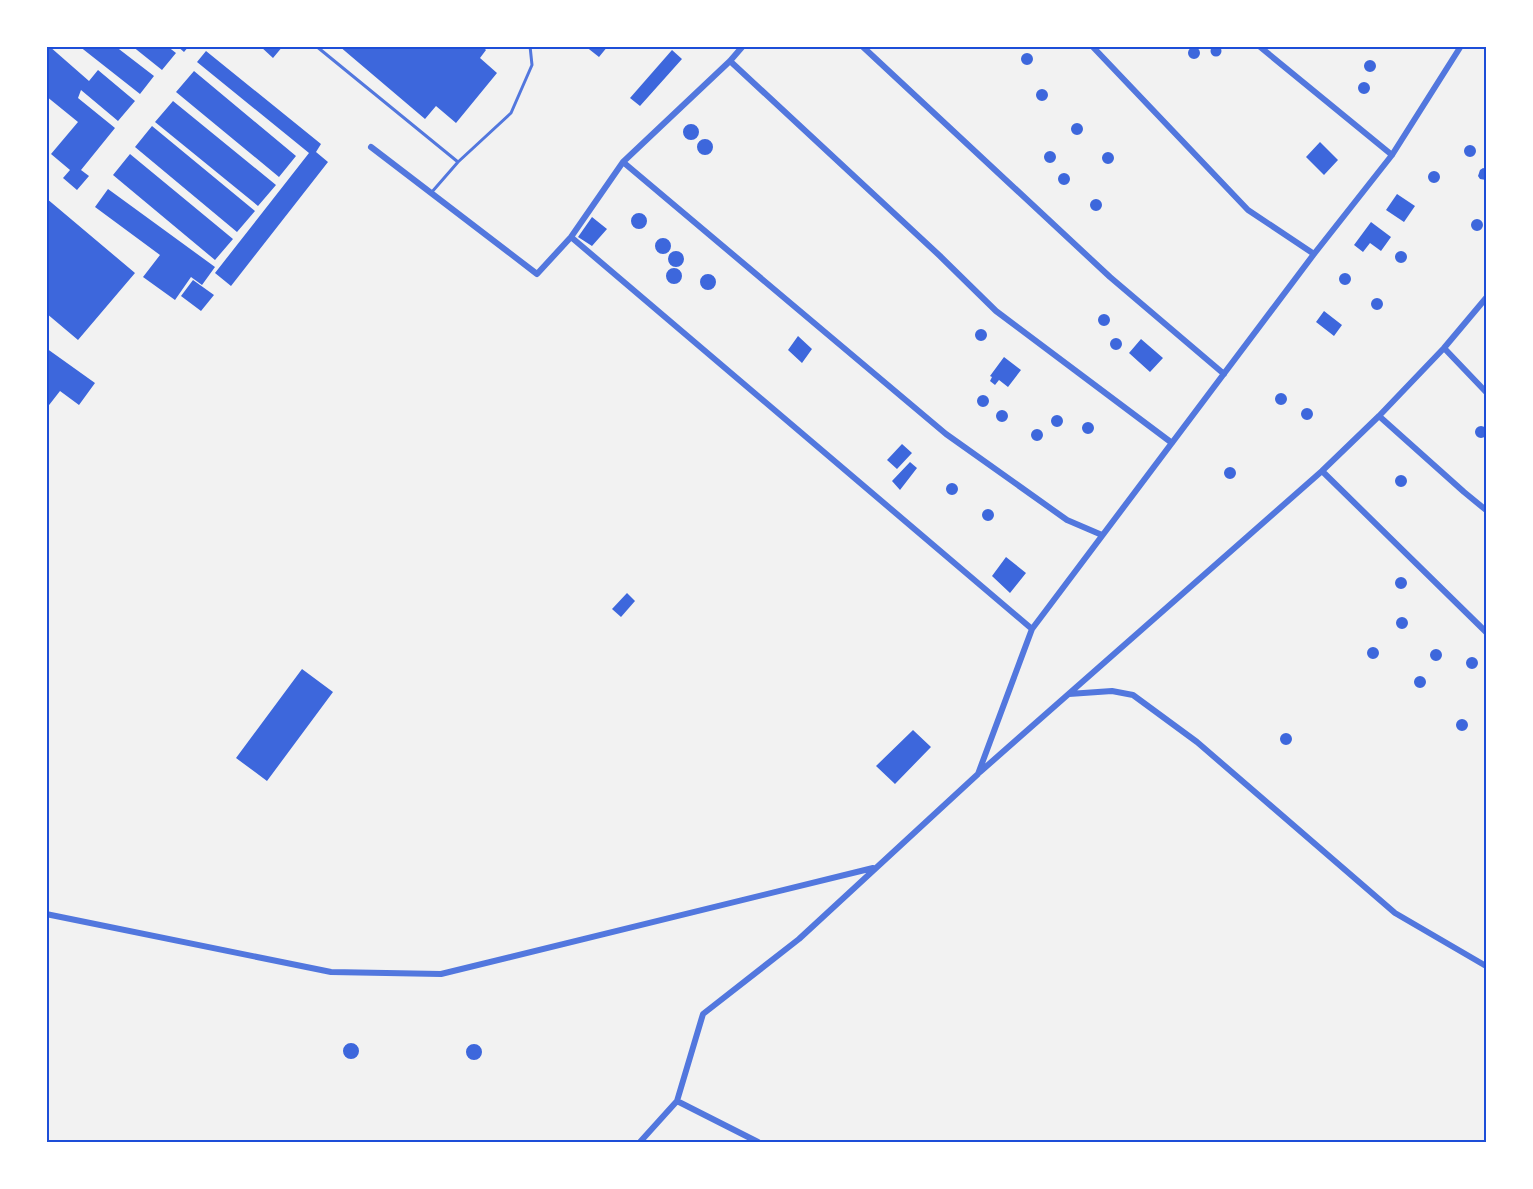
<svg xmlns="http://www.w3.org/2000/svg" width="1533" height="1189" viewBox="0 0 1533 1189" font-family="'Roboto Serif',serif">
	<style>
		.building { fill: #3d67dc }
		.lines { fill: none; stroke-linecap: round; stroke-linejoin: round }
		.service { stroke: #5277de; stroke-width: 3 }
		.minor { stroke: #5277de; stroke-width: 6 }
		.neatline { fill: none; stroke: #1d4ed8; stroke-width: 2 }
	</style>
	<rect width="100%" height="100%" fill="#f2f2f2"/>
	<path class="building" d="M1210.5 51a5.5 5.5 0 1 1 11 0a5.5 5.5 0 1 1-11 0Z
		M46,46h3l40,35 9,-11 37,31 -17,20 -37,-31 -3,8 37,30 -34,42 8,6 -12,14 -14,-12 7,-8 -19,-16 27,-32 -32,-26z
		M79,46h36l39,30 -14,18z
		M132,46h35l9,7 -14,17z
		M177,46h12l-5,6z
		M260,46h23l-10,12z
		M339,46h143l4,4 -6,8 17,15 -41,50 -20,-17 -11,13z
		M585,46h23l-9,11z
		M1188 53a6 6 0 1 1 12 0a6 6 0 1 1-12 0Z
		M672,50l10,9 -42,47 -10,-8z
		M206,51l115,93 -5,8 12,10 -97,124 -16,-13 94,-120 -112,-91z
		M1021 59a6 6 0 1 1 12 0a6 6 0 1 1-12 0Z
		M1364 66a6 6 0 1 1 12 0a6 6 0 1 1-12 0Z
		M194,71l102,85 -17,21 -103,-85z
		M1358 88a6 6 0 1 1 12 0a6 6 0 1 1-12 0Z
		M1036 95a6 6 0 1 1 12 0a6 6 0 1 1-12 0Z
		M173,101l103,84 -18,21 -103,-84z
		M1071 129a6 6 0 1 1 12 0a6 6 0 1 1-12 0Z
		M683 132a8 8 0 1 1 16 0a8 8 0 1 1-16 0Z
		M152,126l103,85 -18,21 -102,-85z
		M697 147a8 8 0 1 1 16 0a8 8 0 1 1-16 0Z
		M1320,142l18,18 -14,15 -18,-18z
		M1464 151a6 6 0 1 1 12 0a6 6 0 1 1-12 0Z
		M1044 157a6 6 0 1 1 12 0a6 6 0 1 1-12 0Z
		M1102 158a6 6 0 1 1 12 0a6 6 0 1 1-12 0Z
		M130,154l103,85 -18,21 -102,-85z
		M1483,168l3,1v11l-6,-1 -2,-3 2,-6z
		M1428 177a6 6 0 1 1 12 0a6 6 0 1 1-12 0Z
		M1058 179a6 6 0 1 1 12 0a6 6 0 1 1-12 0Z
		M108,189l107,78 -13,18 -11,-8 -16,23 -32,-23 17,-22 -65,-48z
		M1397,194l18,12 -11,16 -18,-12z
		M46,198l89,75 -57,67 -32,-27z
		M1090 205a6 6 0 1 1 12 0a6 6 0 1 1-12 0Z
		M631 221a8 8 0 1 1 16 0a8 8 0 1 1-16 0Z
		M592,217l15,12 -15,17 -14,-9z
		M1471 225a6 6 0 1 1 12 0a6 6 0 1 1-12 0Z
		M1371,222l20,15 -10,14 -11,-8 -7,9 -9,-7z
		M655 246a8 8 0 1 1 16 0a8 8 0 1 1-16 0Z
		M1395 257a6 6 0 1 1 12 0a6 6 0 1 1-12 0Z
		M668 259a8 8 0 1 1 16 0a8 8 0 1 1-16 0Z
		M666 276a8 8 0 1 1 16 0a8 8 0 1 1-16 0Z
		M1339 279a6 6 0 1 1 12 0a6 6 0 1 1-12 0Z
		M700 282a8 8 0 1 1 16 0a8 8 0 1 1-16 0Z
		M193,280l21,15 -13,16 -20,-15z
		M1371 304a6 6 0 1 1 12 0a6 6 0 1 1-12 0Z
		M1324,311l18,14 -8,11 -18,-14z
		M1098 320a6 6 0 1 1 12 0a6 6 0 1 1-12 0Z
		M975 335a6 6 0 1 1 12 0a6 6 0 1 1-12 0Z
		M798,336l14,13 -10,14 -14,-13z
		M1110 344a6 6 0 1 1 12 0a6 6 0 1 1-12 0Z
		M1141,339l22,19 -13,14 -21,-19z
		M46,348l49,35 -16,22 -19,-14 -14,18z
		M1004,357l17,13 -13,17 -9,-7 -4,5 -5,-4 2,-4 -2,-1z
		M1275 399a6 6 0 1 1 12 0a6 6 0 1 1-12 0Z
		M977 401a6 6 0 1 1 12 0a6 6 0 1 1-12 0Z
		M1301 414a6 6 0 1 1 12 0a6 6 0 1 1-12 0Z
		M996 416a6 6 0 1 1 12 0a6 6 0 1 1-12 0Z
		M1051 421a6 6 0 1 1 12 0a6 6 0 1 1-12 0Z
		M1082 428a6 6 0 1 1 12 0a6 6 0 1 1-12 0Z
		M1475 432a6 6 0 1 1 12 0a6 6 0 1 1-12 0Z
		M1031 435a6 6 0 1 1 12 0a6 6 0 1 1-12 0Z
		M902,444l10,9 -15,16 -10,-9z
		M910,462l7,6 -17,22 -8,-9z
		M1224 473a6 6 0 1 1 12 0a6 6 0 1 1-12 0Z
		M1395 481a6 6 0 1 1 12 0a6 6 0 1 1-12 0Z
		M946 489a6 6 0 1 1 12 0a6 6 0 1 1-12 0Z
		M982 515a6 6 0 1 1 12 0a6 6 0 1 1-12 0Z
		M1006,557l20,16 -16,20 -18,-17z
		M1395 583a6 6 0 1 1 12 0a6 6 0 1 1-12 0Z
		M627,593l8,8 -14,16 -9,-8z
		M1396 623a6 6 0 1 1 12 0a6 6 0 1 1-12 0Z
		M1367 653a6 6 0 1 1 12 0a6 6 0 1 1-12 0Z
		M1430 655a6 6 0 1 1 12 0a6 6 0 1 1-12 0Z
		M1466 663a6 6 0 1 1 12 0a6 6 0 1 1-12 0Z
		M302,669l31,23 -66,89 -31,-23z
		M1414 682a6 6 0 1 1 12 0a6 6 0 1 1-12 0Z
		M1456 725a6 6 0 1 1 12 0a6 6 0 1 1-12 0Z
		M913,730l18,17 -36,37 -19,-18z
		M1280 739a6 6 0 1 1 12 0a6 6 0 1 1-12 0Z
		M343 1051a8 8 0 1 1 16 0a8 8 0 1 1-16 0Z
		M466 1052a8 8 0 1 1 16 0a8 8 0 1 1-16 0Z"/>
	<g class="lines">
		<path class="service" d="M316,46l142,116
			M431,193l27,-31 53,-49 21,-48 -2,-19"/>
		<path class="minor" d="M862,46l248,231 114,97
			M1092,46l156,164 66,44
			M1259,46l133,109
			M730,61l210,195 56,55 176,132
			M371,147l166,127 34,-37 52,-75 107,-101 13,-15
			M623,162l323,272 121,86 35,15
			M571,237l461,392
			M1444,348l42,44
			M1379,416l85,76 22,18
			M1322,471l164,161
			M1069,694l43,-3 21,4 64,47 198,171 91,53
			M980,772l342,-301 57,-55 65,-68 42,-50
			M46,914l285,58 110,2 432,-106
			M677,1101l81,41
			M640,1142l37,-41 26,-87 96,-75 179,-165 54,-145 282,-375 78,-99 69,-109"/>
	</g>
	<rect width="1533" height="1189" fill="none" stroke="#ffffff" stroke-width="96"/>
	<rect x="48" y="48" width="1437" height="1093" class="neatline"/>
</svg>
